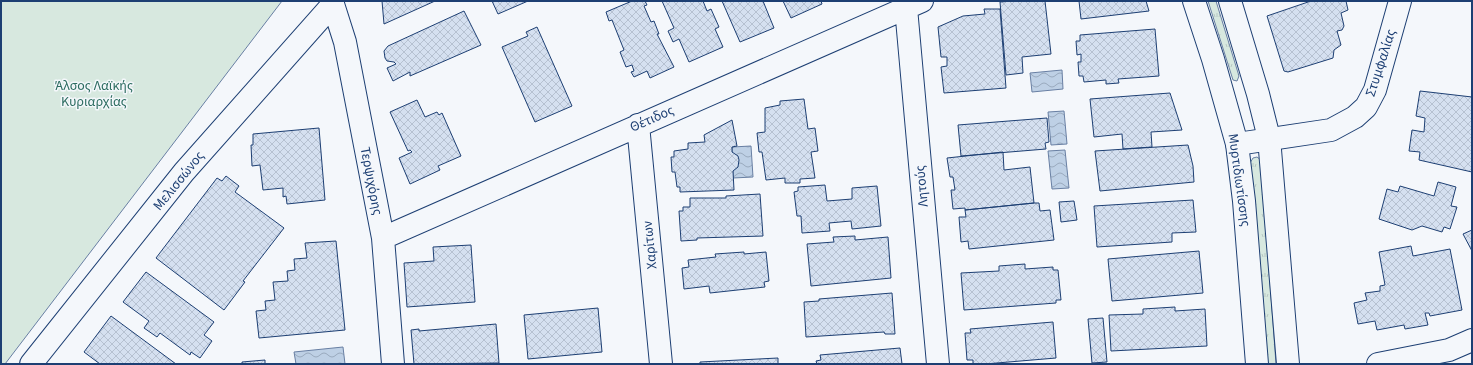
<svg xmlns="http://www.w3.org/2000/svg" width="1473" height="365" viewBox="0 0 1473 365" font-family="'Source Sans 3',sans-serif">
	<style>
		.grass { fill: url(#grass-tufts); stroke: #687fa3 }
		.park { fill: #d7e8df; stroke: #687fa3 }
		.water { fill: url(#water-waves); stroke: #687fa3 }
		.building { fill: url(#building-cross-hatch); stroke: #1d3f73 }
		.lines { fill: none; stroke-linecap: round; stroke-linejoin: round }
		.street-casing { stroke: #1d3f73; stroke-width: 24 }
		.secondary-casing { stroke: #1d3f73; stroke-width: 24 }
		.street { stroke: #f4f7fb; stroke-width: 22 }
		.secondary { stroke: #f4f7fb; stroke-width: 22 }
		.labels { text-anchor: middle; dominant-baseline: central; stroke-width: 3; stroke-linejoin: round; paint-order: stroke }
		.street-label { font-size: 14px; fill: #1d3f73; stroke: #f4f7fb }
		.park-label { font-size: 14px; fill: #2c6c60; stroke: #f4f7fb }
	</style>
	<defs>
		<pattern id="grass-tufts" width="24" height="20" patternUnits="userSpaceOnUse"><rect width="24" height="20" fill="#d7e8df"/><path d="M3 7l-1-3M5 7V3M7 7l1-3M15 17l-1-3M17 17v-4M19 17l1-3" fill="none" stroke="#b8c8c3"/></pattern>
		<pattern id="water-waves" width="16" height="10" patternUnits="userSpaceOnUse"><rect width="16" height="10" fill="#bed0e5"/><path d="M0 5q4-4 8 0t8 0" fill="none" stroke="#9aaabe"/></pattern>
		<pattern id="building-cross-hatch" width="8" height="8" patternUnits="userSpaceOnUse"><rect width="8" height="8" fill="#d5e0f0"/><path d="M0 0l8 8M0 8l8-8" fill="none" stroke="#b6c1d1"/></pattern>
	</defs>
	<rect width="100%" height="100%" fill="#f4f7fb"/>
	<path class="grass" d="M1208,1h8l23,75 -2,5 -4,-1z
		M1257,157l4,3 15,204h-9l-17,-201 3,-5z"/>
	<path class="park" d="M1,1h281l-277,363h-4z"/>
	<path class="water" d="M1062,70l1,19 -31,3 -2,-19z
		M1064,111l3,33 -16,1 -3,-33z
		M751,146l2,31 -20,1 -1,-31z
		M1065,150l4,38 -17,1 -4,-38z
		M343,347l2,17h-49l-2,-12z"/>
	<path class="building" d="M382,1h53l-51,23z
		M492,1h36l-30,13z
		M632,1h13l2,4 -3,1 7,16 3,-1 5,13h-2l17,33 -24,11 -3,-7 -13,6 -3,-5 3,-1 -2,-6 -6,2 -6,-15 4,-2 -12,-30 -3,1 -3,-9z
		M662,1h41l4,10 4,-2 8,18 -4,2 8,18 -34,15 -10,-23 -6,3 -5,-11 6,-3z
		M722,1h41l11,27 -34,14z
		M783,1h38l1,3 -31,14z
		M1013,1h32l6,53 -29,3 1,16 -17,2 -6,-73z
		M1079,1h67l3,10 -68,8z
		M1311,1h35l2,9 -7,3 3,13 -2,4 -5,1 4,14 -7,5 -1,8 -45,14 -4,-1 -17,-55z
		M984,9h16l6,79 -62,5 -3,-26 6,-1v-9h-6l-3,-30 25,-11 22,-2z
		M464,11l17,34 -71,31v-4l-17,9 -6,-13 9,-4 -2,-2 -7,-1 -2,-3 -1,-7 4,-5z
		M537,27l35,79 -37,16 -33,-75 26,-11 -2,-4z
		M1155,29l4,47 -41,3 1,4 -13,1v-4l-22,2 -1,-6h-4l-1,-14h3v-8l-4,1 -1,-14h4v-6z
		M1420,91l52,6v75l-53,-12 1,-8 -11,-1 3,-21 12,2 1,-14 -9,-2z
		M1170,93l12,37 -31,2 1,15 -29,2 -1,-15 -28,3 -4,-38z
		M804,99l4,30 7,-1 3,23 -7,1 4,26 -15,1v4h-15v-5l-19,2 -4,-28h-3l-2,-19 8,-1v-24l15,-3v-4z
		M417,100l8,17 12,-5 2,3 3,-2 19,43 -23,10 2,4 -30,14 -11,-26 13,-6 -2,-2 -2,1 -18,-39z
		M1047,118l2,24 -4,1 1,6 -85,7 -3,-31z
		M732,120l5,26 -5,1v5l6,4 1,4 -1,7 -5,4 1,19 -54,2v-5h-3l-2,-15h-3l-1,-15h3v-6l14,-2v-6l17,-1 -1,-7z
		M319,128l6,72 -38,4 -1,-8 -3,1v-9l-20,2 -3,-25 -8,1 -1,-21h2v-11z
		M1188,145l5,21 1,16 -94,9 -5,-40z
		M1003,152l1,18 26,-3 4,36 -69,7v-2l-12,1 -2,-19h4l-2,-13h-3l-3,-19z
		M226,176l13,10 -4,6 49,36 -41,53 2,1 -21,28 -68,-52 61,-80 5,3z
		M1438,182l18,5 -5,19 6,1 -7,22 -6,-2 -2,5 -20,-6 -10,4 -33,-11 8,-30 11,3 2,-6 34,10z
		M825,185l2,16 25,-2v-11l25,-2 4,40 -29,3 -1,-8 -22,2 1,8 -28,2 -1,-17h-4l-3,-24 4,-1v-4z
		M760,194l3,42 -66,2v2l-16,1 -2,-30h4v-4h7v-9h36v-2z
		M1193,200l3,32 -24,1v9l-75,5 -3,-41z
		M1074,201l3,19 -16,2 -2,-20z
		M1034,203h5l1,8 10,-1 4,30 -85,9 -1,-8 -7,1 -2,-25h7l-1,-7z
		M1472,230v21l-9,-17z
		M855,236v4l33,-3 3,41 -80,8 -4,-42 27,-2 -1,-5z
		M336,241l9,89 -86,8 -3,-27 10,-1 -1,-9 10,-1 -2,-18 15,-1 -1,-10 8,-1 -1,-11 13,-1 -2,-15z
		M471,245l4,57 -68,5 -3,-44 30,-2 -1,-14z
		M1411,246l2,10 37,-7 12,61 -32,6 -1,-3h-4l3,12 -23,4 -1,-4 -27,5 -2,-9 -17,3 -4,-21 13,-3 -2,-7 15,-2v-5l5,-1 -6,-33z
		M1199,251l4,42 -91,8 -4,-42z
		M744,252v2l22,-2 3,29 -5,1 1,5 -55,6 -1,-7 -25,3 -2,-21 7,-1 -1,-7 28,-3 -1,-3z
		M1025,264v5l28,-2v3h5l3,30h-5v3l-92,7 -3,-37 38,-2v-5z
		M146,272l68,50 -10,13 8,6 -12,17 -9,-6 -1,3 -30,-22 -3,4 -13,-9 5,-7 -26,-19z
		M892,293l3,41h-10l-1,-2 -78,5 -2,-35 15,-1v-2z
		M1175,307v4l30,-2 2,37 -96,5 -2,-36 34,-1v-5z
		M598,308l4,44 -74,7 -4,-44z
		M111,316l65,48h-76l-16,-12z
		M1103,318l4,44 -15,1 -4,-44z
		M1053,322l3,36 -71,6h-12v-4h-6l-2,-27h6l-1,-4z
		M496,324l3,39 -85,1 -3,-34 8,-1v2z
		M900,348l2,16h-85l-1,-3 5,-1 -1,-5z
		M778,358v6h-78v-2z
		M265,360v4h-23v-2z"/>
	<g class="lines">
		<defs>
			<path id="street" d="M332,1l13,41 38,196 10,126
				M906,8l32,356
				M638,125l23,239
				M1237,144l94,-14 24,-13 11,-10 9,-17 25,-89
				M383,238l539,-237
				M31,364l153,-192 149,-168
				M1378,364l71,-14 23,-10"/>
			<path id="secondary" d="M1194,1l19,58 24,85 7,57 13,163
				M1230,1l28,93 11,44 19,226"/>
		</defs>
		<use href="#street" class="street-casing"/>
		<use href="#secondary" class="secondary-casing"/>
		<use href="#street" class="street"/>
		<use href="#secondary" class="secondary"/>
	</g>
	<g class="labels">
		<g class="street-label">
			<text transform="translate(1381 63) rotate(-72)">Στυμφαλίας</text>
			<text transform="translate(652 119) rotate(-24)">Θέτιδος</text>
			<text transform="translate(1239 180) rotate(82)">Μυρτιδιωτίσσης</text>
			<text transform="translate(179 181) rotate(-51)">Μελισσώνος</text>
			<text transform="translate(371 181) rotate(79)">Τερψιχόρης</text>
			<text transform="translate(922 186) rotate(-95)">Λητούς</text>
			<text transform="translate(650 245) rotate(-96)">Χαρίτων</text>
		</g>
		<g class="park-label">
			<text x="94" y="86">Άλσος Λαϊκής<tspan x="94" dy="16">Κυριαρχίας</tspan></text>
		</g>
	</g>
	<rect width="1473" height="365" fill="none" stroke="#1d3f73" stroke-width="4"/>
</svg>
